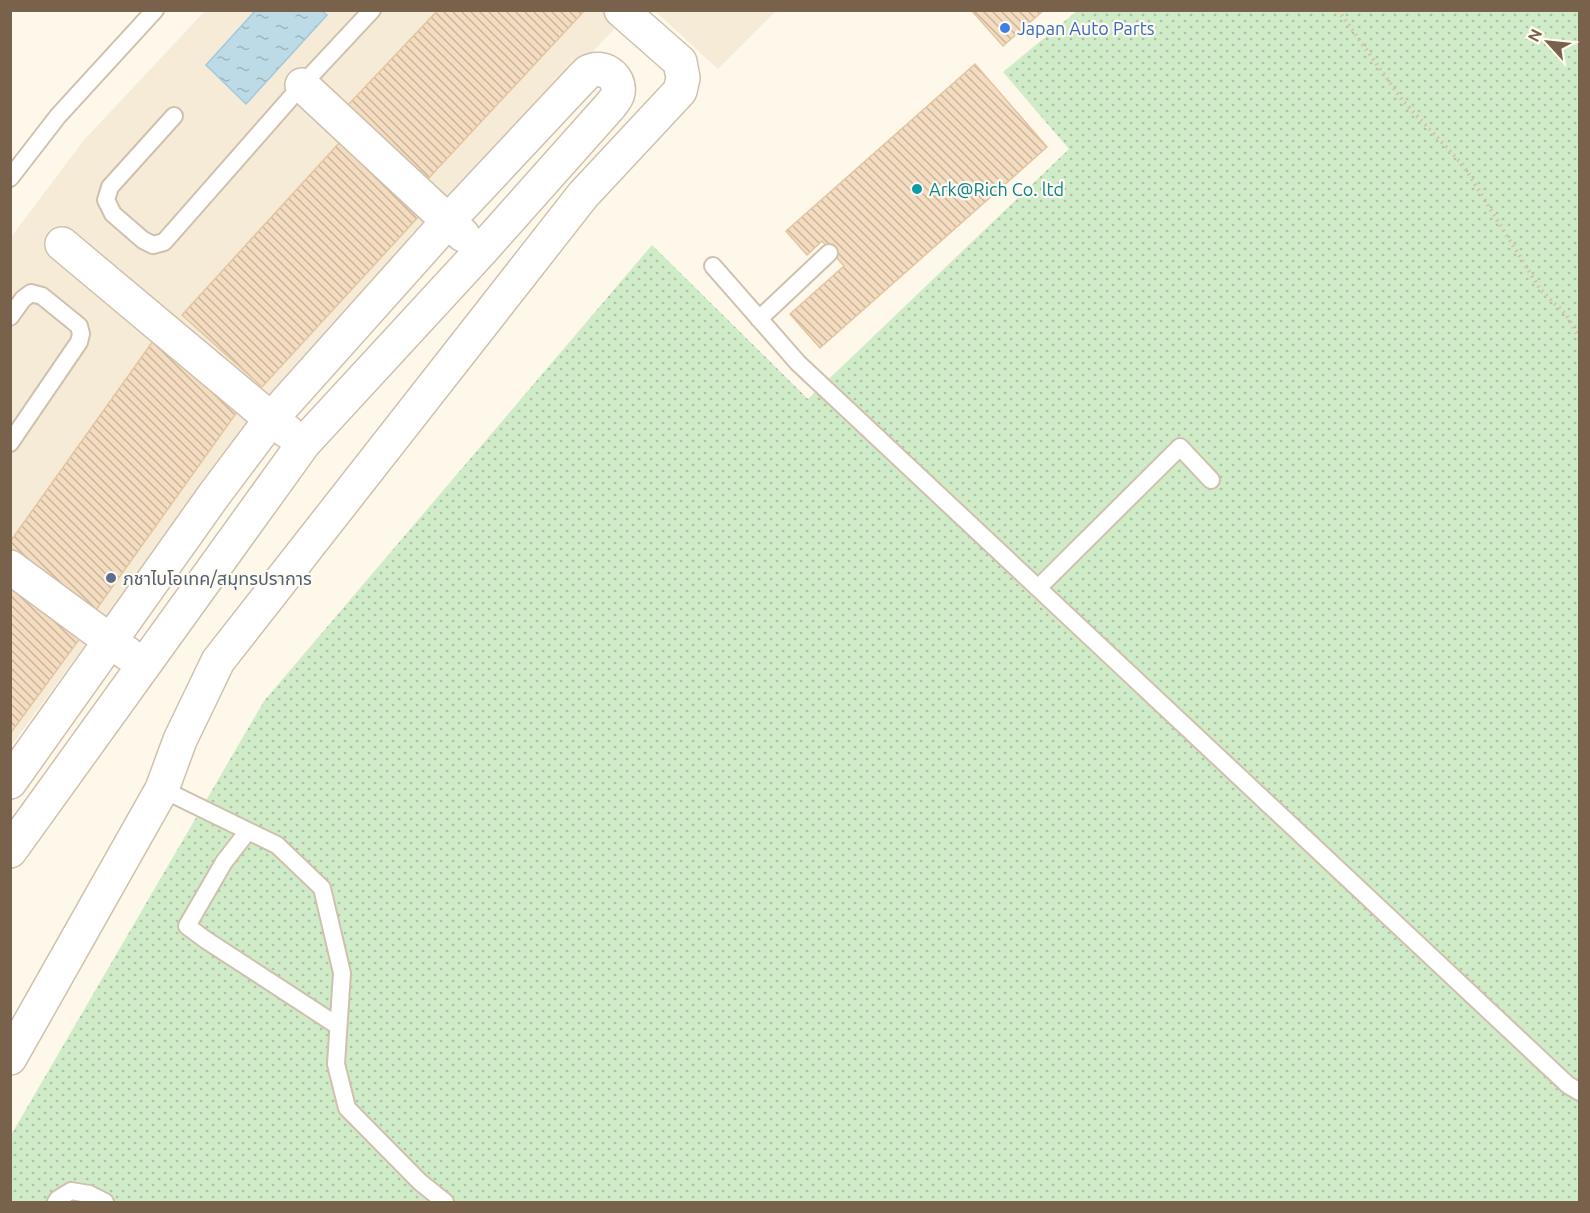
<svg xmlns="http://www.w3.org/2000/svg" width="1590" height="1213" viewBox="0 0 1590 1213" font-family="Ubuntu,'Noto Sans Thai',sans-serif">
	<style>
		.residential { fill: #f5ebd7 }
		.grass { fill: url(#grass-dots) }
		.water { fill: url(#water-ripples); stroke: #a3c9d9; stroke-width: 1.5 }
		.building { fill: url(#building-back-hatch); stroke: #e5c5a0; stroke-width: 1.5 }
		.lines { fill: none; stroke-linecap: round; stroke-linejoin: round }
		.lane-casing { stroke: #cfc1ae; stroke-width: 20 }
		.street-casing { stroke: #cfc1ae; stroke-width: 36 }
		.path { stroke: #d8bfa3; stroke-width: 4; stroke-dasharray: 1.5 4.5; stroke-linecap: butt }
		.lane { stroke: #fff; stroke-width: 16 }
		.street { stroke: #fff; stroke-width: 33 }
		.shop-dot { fill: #3f7fe0; stroke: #fffbf0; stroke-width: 2 }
		.culture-dot { fill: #0f9aa8; stroke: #fffbf0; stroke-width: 2 }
		.service-dot { fill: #5c6f8a; stroke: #fffbf0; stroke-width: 2 }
		.labels { text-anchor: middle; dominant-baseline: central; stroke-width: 4.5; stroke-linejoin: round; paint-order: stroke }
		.shop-label { font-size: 18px; fill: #366cbe; stroke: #fffbf0; text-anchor: start }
		.culture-label { font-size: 18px; fill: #0d838f; stroke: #fffbf0; text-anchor: start }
		.service-label { font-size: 18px; fill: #4e5e75; stroke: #fffbf0; text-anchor: start }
	</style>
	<defs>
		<pattern id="grass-dots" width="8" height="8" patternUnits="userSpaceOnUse" patternTransform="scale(1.5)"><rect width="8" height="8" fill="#d0ebc7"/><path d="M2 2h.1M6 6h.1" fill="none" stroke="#aec2a4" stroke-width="1.8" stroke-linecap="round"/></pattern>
		<pattern id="water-ripples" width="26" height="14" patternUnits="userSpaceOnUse" patternTransform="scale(1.5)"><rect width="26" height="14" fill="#bddbe7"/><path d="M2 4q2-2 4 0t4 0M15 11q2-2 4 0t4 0" fill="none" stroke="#9eb5bd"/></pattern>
		<pattern id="building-back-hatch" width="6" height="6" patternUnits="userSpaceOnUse" patternTransform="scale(1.5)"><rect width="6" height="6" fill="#f3dcc0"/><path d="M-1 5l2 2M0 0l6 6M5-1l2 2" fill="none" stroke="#cab69e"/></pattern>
	</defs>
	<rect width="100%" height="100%" fill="#fdf8e9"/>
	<path class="residential" d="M205,11h423l2,1 -367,391 -252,343v-509l73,-97z
		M655,11h121l-58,58z"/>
	<path class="grass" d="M1077,11h502v1191h-1568v-67l253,-434 388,-456 156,154 261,-250 -66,-77z"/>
	<path class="water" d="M255,11h67l5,4 -81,89 -40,-39z"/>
	<path class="building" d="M438,10h147l-158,170 -79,-75z
		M971,10h73l-41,36z
		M975,64l72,83 -227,201 -30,-34 54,-48 -22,-25 -15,14 -21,-24z
		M340,142l80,73 -158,172 -80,-72z
		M153,341l89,64 -149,209 -83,-59v-13z
		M10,585l71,52 -71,97z"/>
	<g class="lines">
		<defs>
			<path id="lane" d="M174,116l-64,71 -4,13 7,14 30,26 10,5 11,-3 138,-157 70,-75
				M10,178l48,-62 97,-106
				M713,266l85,97 770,722 12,7
				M10,317l13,-18 8,-6 11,3 37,30 2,8 -2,8 -69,101
				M759,319l70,-66
				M1038,588l142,-141 31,33
				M162,789l115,56 45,43 20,85 -6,91 11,44 73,74 25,20
				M248,831l-24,31 -37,64 19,14 132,86
				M56,1202l2,-3 13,-8 18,3 16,8"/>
			<path id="street" d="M302,85l161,150
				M62,244l209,175 17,13
				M10,567l118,87
				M10,782l204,-287 57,-76 177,-198 133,-142c1,-1 6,-6 7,-7 14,-8 33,4 30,21 -1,5 -5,9 -8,13l-129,145 -177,192 -294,408
				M10,1058l152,-269 18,-49 38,-79 365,-466 97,-104 3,-13 -3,-16 -59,-52"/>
		</defs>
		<use href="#lane" class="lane-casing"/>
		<use href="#street" class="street-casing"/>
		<path class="path" d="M1338,10l65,91 60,64 77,124 27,27 13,23"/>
		<use href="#lane" class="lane"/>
		<use href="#street" class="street"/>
	</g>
	<circle class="shop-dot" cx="1005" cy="28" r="6"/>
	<circle class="culture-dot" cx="917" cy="189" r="6"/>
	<circle class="service-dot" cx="111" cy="578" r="6"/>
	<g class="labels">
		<g class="shop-label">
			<text x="1017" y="28">Japan Auto Parts</text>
		</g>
		<g class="culture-label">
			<text x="929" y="189">Ark@Rich Co. ltd</text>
		</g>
		<g class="service-label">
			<text x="123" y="578">ภชาไบโอเทค/สมุทรปราการ</text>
		</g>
	</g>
	<rect width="1590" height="1213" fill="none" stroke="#78624c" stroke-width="24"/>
	<g transform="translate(1548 42) rotate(297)" stroke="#fffbf0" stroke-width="4.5" paint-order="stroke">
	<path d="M0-4.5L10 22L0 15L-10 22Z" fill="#78624c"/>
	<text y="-9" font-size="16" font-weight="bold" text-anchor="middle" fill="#78624c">N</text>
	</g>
</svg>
